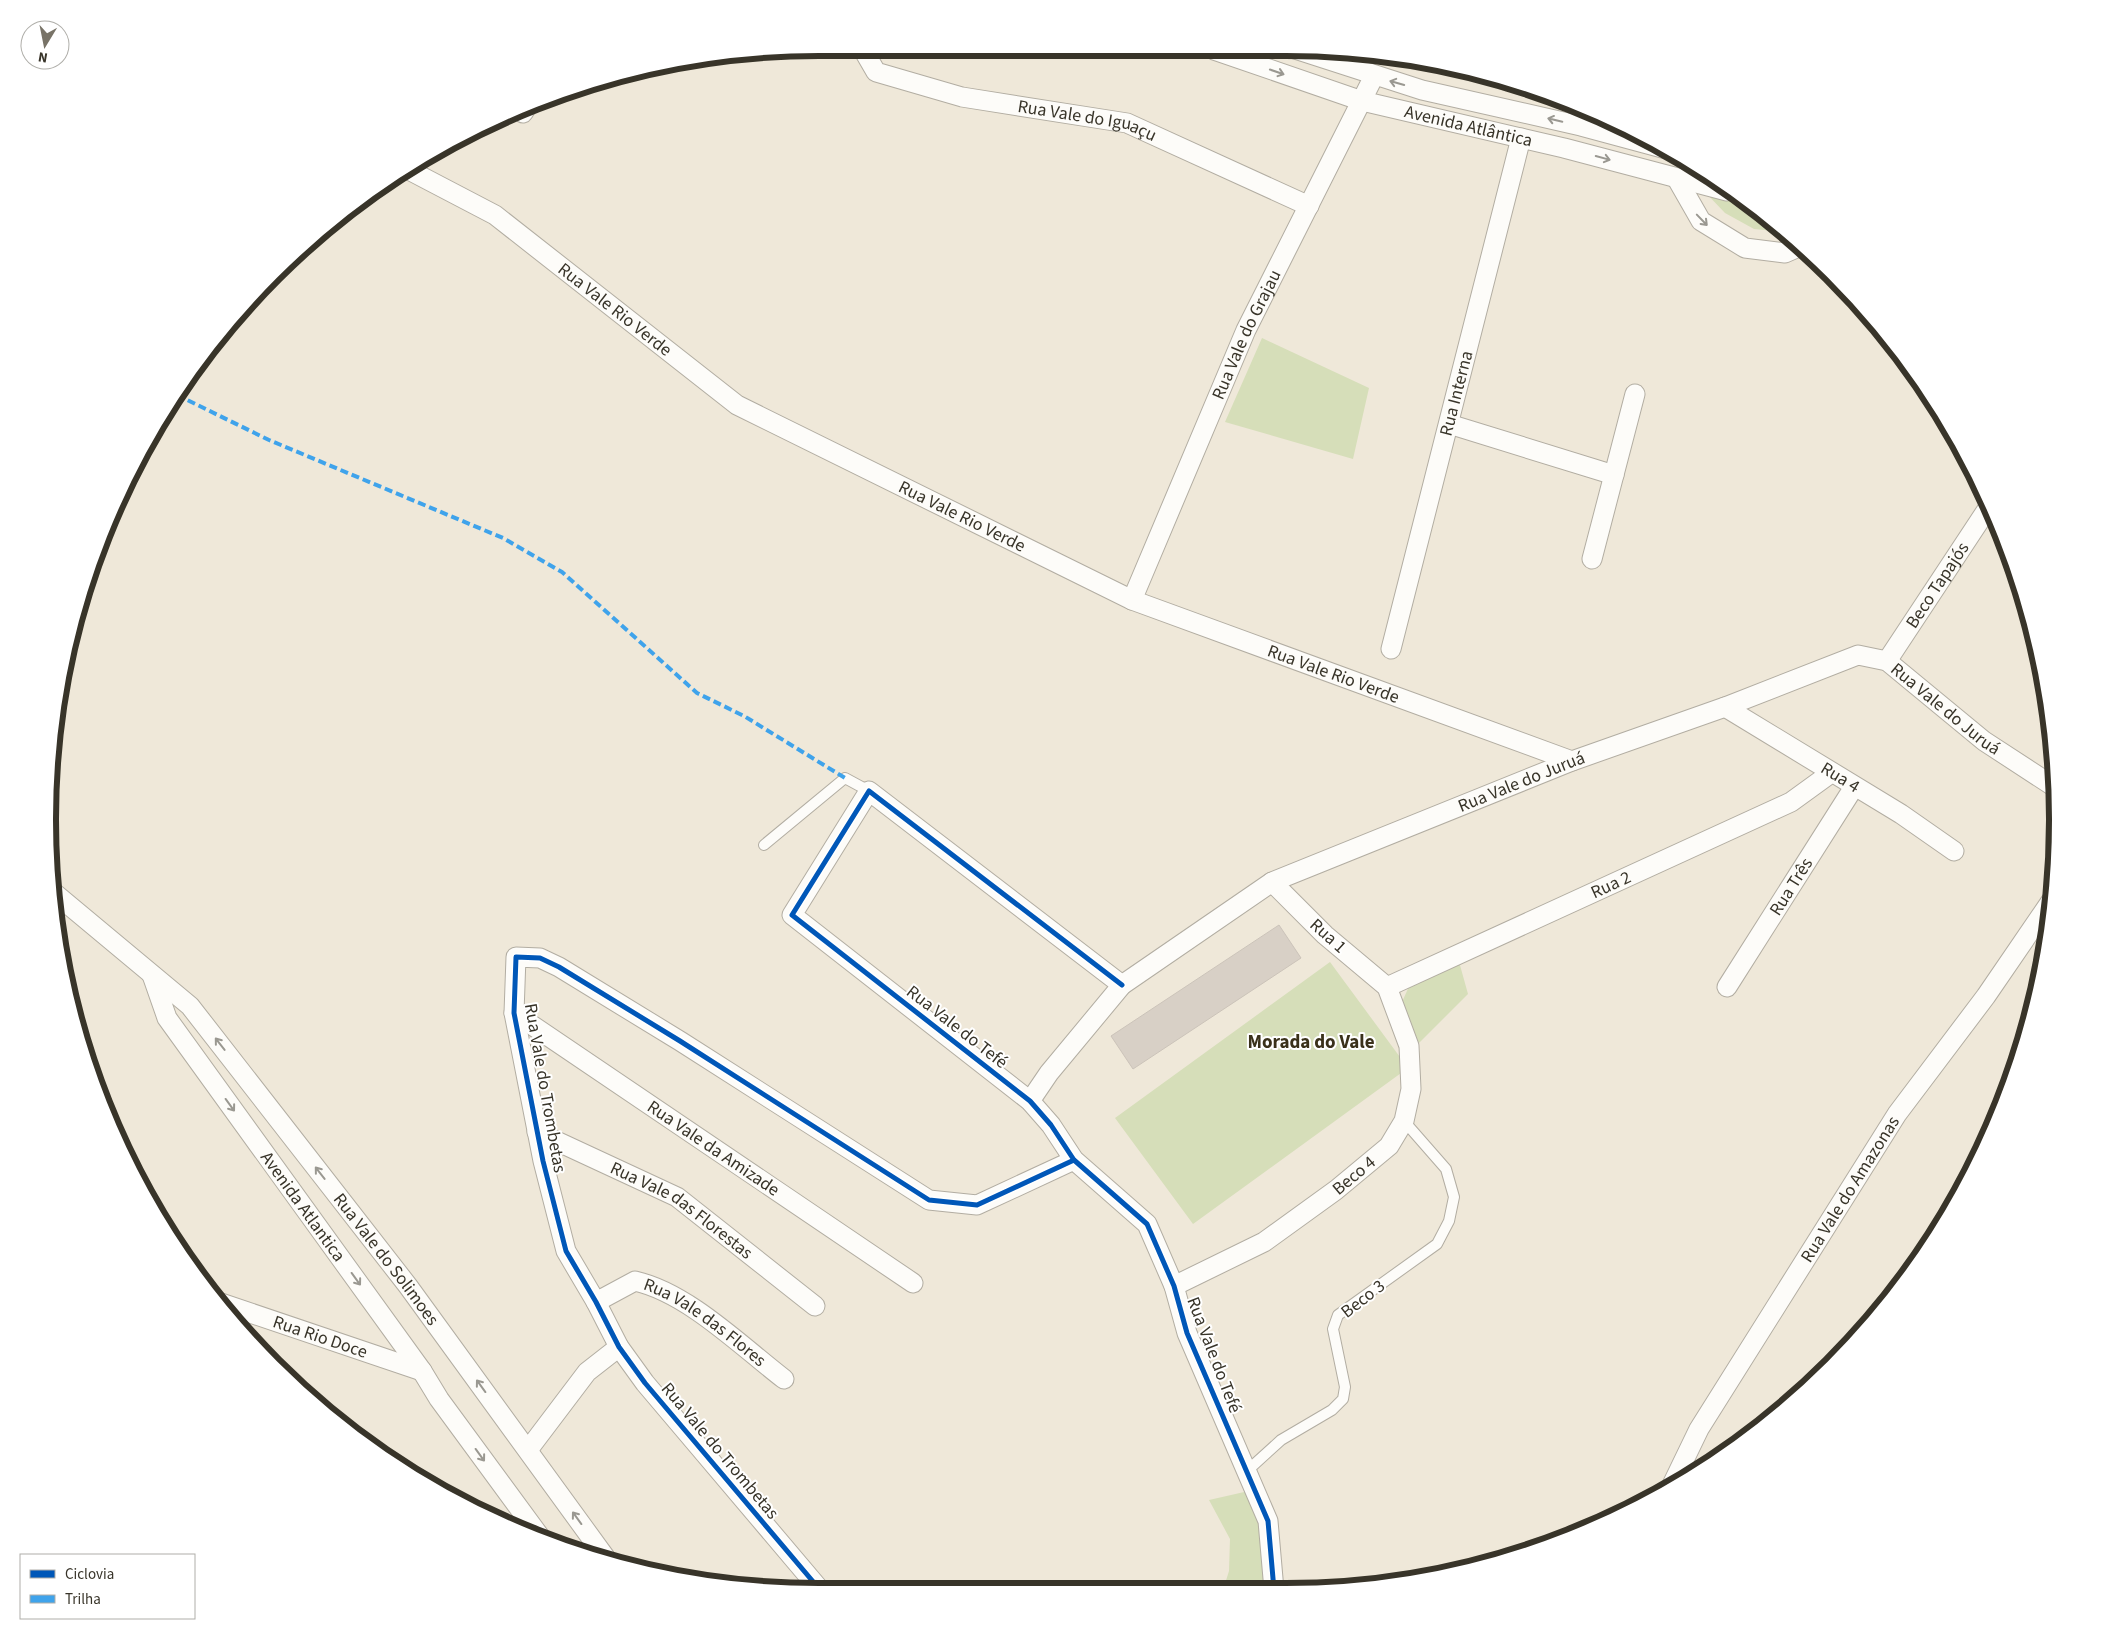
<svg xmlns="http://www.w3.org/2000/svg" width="2105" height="1639" viewBox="0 0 2105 1639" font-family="'Source Sans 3',sans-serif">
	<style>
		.green { fill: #d6deb9 }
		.building { fill: #d8d0c6; stroke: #cbc3b9 }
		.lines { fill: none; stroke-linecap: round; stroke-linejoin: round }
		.lane-casing { stroke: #b2ada2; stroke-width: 12 }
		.street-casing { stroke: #b2ada2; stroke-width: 21 }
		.lane { stroke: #fdfcf9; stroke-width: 10 }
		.street { stroke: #fdfcf9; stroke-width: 19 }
		.quiet { stroke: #3fa3eb; stroke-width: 4; stroke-dasharray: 8 4; stroke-linecap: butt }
		.cycleway-casing { stroke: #fff; stroke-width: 8 }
		.cycleway { stroke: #0057b8; stroke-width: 5 }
		.oneway { stroke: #9a9891 }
		.labels { text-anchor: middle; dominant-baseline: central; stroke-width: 4; stroke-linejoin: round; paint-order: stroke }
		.street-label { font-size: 18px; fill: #383429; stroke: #fff }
		.neighbourhood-label { font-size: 19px; font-weight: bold; fill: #3a311a; stroke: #fff }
		.rim { fill: none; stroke: #383429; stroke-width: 6 }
	</style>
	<rect width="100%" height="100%" fill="#efe8d9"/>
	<path class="green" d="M1695,168l90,64 -31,-3 -29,-16 -21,-22z
		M1262,338l107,50 -16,71 -128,-37z
		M1458,958l10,36 -49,49 -17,-41 9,-20z
		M1330,962l78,106 -215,156 -78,-106z
		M1253,1490l18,100h-48l6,-19 1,-32 -21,-39z"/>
	<path class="building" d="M1279,925l22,33 -168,111 -22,-33z"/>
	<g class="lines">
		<defs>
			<path id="lane" d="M764,845l81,-67 24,13
				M1248,1470l33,-30 51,-30 11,-11 2,-12 -12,-58 5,-14 99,-71 12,-23 5,-24 -8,-28 -42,-48"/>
			<g id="street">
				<path d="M1295,49l127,41 159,36 89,24"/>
				<path id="s1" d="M1214,50l148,51 202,47 163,43"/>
				<path id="s2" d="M865,53l11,19 86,25 165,26 182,83"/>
				<path d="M523,113l5,-8"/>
				<path id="s3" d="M407,169l88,46 242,190 395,195 440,161"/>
				<path d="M1677,179l24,42 44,27 40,5 16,-7"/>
				<path d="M1449,424l165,51"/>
				<path d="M1592,559l43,-165"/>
				<path id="s4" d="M1132,600l114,-270 128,-254"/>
				<path id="s5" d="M1391,649l130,-511"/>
				<path id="s6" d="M1887,661l101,-153"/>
				<path id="s7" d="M1725,707l176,107 53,37"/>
				<path id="s8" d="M52,891l138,115 218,280 197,271"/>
				<path id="s9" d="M152,975l15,43 255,353 17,28 102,139"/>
				<path d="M1122,985l-253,-194 -77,124 238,186 21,24 23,35 73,64 27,62 13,47 81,188 6,69"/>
				<path id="s10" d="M1387,987l404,-185 40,-29"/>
				<path id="s11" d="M1727,987l127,-200"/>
				<path id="s12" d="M514,1013l399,270"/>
				<path id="s13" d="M1030,1101l19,-28 73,-88 150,-103 300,-121 153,-54 133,-52 29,6 97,80 69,45"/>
				<path id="s14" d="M537,1132l140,65 138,109"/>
				<path id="s15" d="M1174,1286l90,-44 72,-52 53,-44 15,-25 7,-32 -2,-43 -22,-59 -62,-52 -53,-53"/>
				<path id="s16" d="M218,1302l204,69"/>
				<path id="s17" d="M596,1302l39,-21c53,12 106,65 149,98"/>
				<path d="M528,1450l59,-78 32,-25"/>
				<path id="s18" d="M1670,1489l29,-60 198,-315 89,-118 65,-95"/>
				<path d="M821,1591l-176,-208 -26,-36 -23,-45 -30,-51 -23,-90 -29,-148 2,-56 24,1 19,9 121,74 249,159 48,5 97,-45"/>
			</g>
		</defs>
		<use href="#lane" class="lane-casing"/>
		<use href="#street" class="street-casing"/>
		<use href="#lane" class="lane"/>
		<use href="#street" class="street"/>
		<path class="quiet" d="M177,395l92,45 234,98 59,34 135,121 47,23 101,62"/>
		<defs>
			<path id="cycleway" d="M1122,985l-253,-194 -77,124 238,186 21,24 23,35 73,64 27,62 13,47 81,188 6,69
				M821,1591l-176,-208 -26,-36 -23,-45 -30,-51 -23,-90 -29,-148 2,-56 24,1 19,9 121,74 249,159 48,5 97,-45"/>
		</defs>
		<use href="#cycleway" class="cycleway-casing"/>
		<use href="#cycleway" class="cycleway"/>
	</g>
	<defs><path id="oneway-shaft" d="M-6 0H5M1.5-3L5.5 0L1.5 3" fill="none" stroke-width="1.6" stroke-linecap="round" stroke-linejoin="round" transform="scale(1.25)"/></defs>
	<g class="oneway">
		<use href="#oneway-shaft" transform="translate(1277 72) rotate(19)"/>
		<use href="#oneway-shaft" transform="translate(1397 83) rotate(-164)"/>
		<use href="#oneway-shaft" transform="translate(1555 120) rotate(-167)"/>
		<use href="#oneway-shaft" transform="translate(1603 158) rotate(15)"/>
		<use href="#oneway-shaft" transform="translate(1702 220) rotate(46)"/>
		<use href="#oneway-shaft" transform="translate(220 1044) rotate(-128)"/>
		<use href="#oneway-shaft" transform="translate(230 1105) rotate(54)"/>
		<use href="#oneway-shaft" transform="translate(320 1173) rotate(-128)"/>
		<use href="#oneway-shaft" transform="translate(356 1279) rotate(54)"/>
		<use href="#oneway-shaft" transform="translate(481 1386) rotate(-126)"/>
		<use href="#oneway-shaft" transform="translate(480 1455) rotate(54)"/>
		<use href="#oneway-shaft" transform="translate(577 1518) rotate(-126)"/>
	</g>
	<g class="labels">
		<g class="street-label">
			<text stroke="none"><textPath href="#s2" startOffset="239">Rua Vale do Iguaçu</textPath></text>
			<text stroke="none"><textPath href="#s1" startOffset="266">Avenida Atlântica</textPath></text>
			<text stroke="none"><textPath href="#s3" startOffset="252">Rua Vale Rio Verde</textPath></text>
			<text stroke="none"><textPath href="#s4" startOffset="289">Rua Vale do Grajau</textPath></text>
			<text stroke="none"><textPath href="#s5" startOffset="264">Rua Interna</textPath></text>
			<text stroke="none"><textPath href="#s3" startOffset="658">Rua Vale Rio Verde</textPath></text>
			<text stroke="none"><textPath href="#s6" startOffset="91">Beco Tapajós</textPath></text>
			<text stroke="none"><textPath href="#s3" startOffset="1062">Rua Vale Rio Verde</textPath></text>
			<text stroke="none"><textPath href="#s13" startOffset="1064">Rua Vale do Juruá</textPath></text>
			<text stroke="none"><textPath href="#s7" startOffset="135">Rua 4</textPath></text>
			<text stroke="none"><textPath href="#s13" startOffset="599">Rua Vale do Juruá</textPath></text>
			<text stroke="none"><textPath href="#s10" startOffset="246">Rua 2</textPath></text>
			<text stroke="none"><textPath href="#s11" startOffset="119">Rua Três</textPath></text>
			<text transform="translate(1328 936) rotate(42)">Rua 1</text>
			<text transform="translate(957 1027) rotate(38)">Rua Vale do Tefé</text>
			<text transform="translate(545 1088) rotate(80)">Rua Vale do Trombetas</text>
			<text stroke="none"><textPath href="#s12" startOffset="241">Rua Vale da Amizade</textPath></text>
			<text stroke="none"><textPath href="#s15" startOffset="212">Beco 4</textPath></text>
			<text stroke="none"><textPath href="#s18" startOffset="350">Rua Vale do Amazonas</textPath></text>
			<text stroke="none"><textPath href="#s9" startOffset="278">Avenida Atlantica</textPath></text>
			<text stroke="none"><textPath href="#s14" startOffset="165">Rua Vale das Florestas</textPath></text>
			<text stroke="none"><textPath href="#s8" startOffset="500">Rua Vale do Solimoes</textPath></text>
			<text transform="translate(1363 1299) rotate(-38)">Beco 3</text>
			<text stroke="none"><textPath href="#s17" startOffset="126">Rua Vale das Flores</textPath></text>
			<text stroke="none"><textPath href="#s16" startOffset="108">Rua Rio Doce</textPath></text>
			<text transform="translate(1214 1355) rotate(69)">Rua Vale do Tefé</text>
			<text transform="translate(720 1451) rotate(50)">Rua Vale do Trombetas</text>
		</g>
		<g class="neighbourhood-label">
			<text x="1311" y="1042">Morada do Vale</text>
		</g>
	</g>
	<path d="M0 0H2105V1639H0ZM819 56H1286A763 763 0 0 1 2049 819V820A763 763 0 0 1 1286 1583H819A763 763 0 0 1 56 820V819A763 763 0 0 1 819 56Z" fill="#fff" fill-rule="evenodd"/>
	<path class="rim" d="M819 56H1286A763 763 0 0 1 2049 819V820A763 763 0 0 1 1286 1583H819A763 763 0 0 1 56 820V819A763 763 0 0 1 819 56Z"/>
	<rect x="20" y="1554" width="175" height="65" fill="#ffffff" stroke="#afaea9"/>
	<rect x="30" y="1570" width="25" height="8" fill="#0057b8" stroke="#afaea9"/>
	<text x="65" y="1579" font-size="15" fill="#383429">Ciclovia</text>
	<rect x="30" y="1595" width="25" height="8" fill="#3fa3eb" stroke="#afaea9"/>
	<text x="65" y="1604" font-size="15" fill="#383429">Trilha</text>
	<g transform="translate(45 45) rotate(190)"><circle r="24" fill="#ffffff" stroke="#afaea9"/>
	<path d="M0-4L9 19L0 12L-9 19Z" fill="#787367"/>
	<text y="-8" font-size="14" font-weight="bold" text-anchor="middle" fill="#383429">N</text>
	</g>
</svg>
